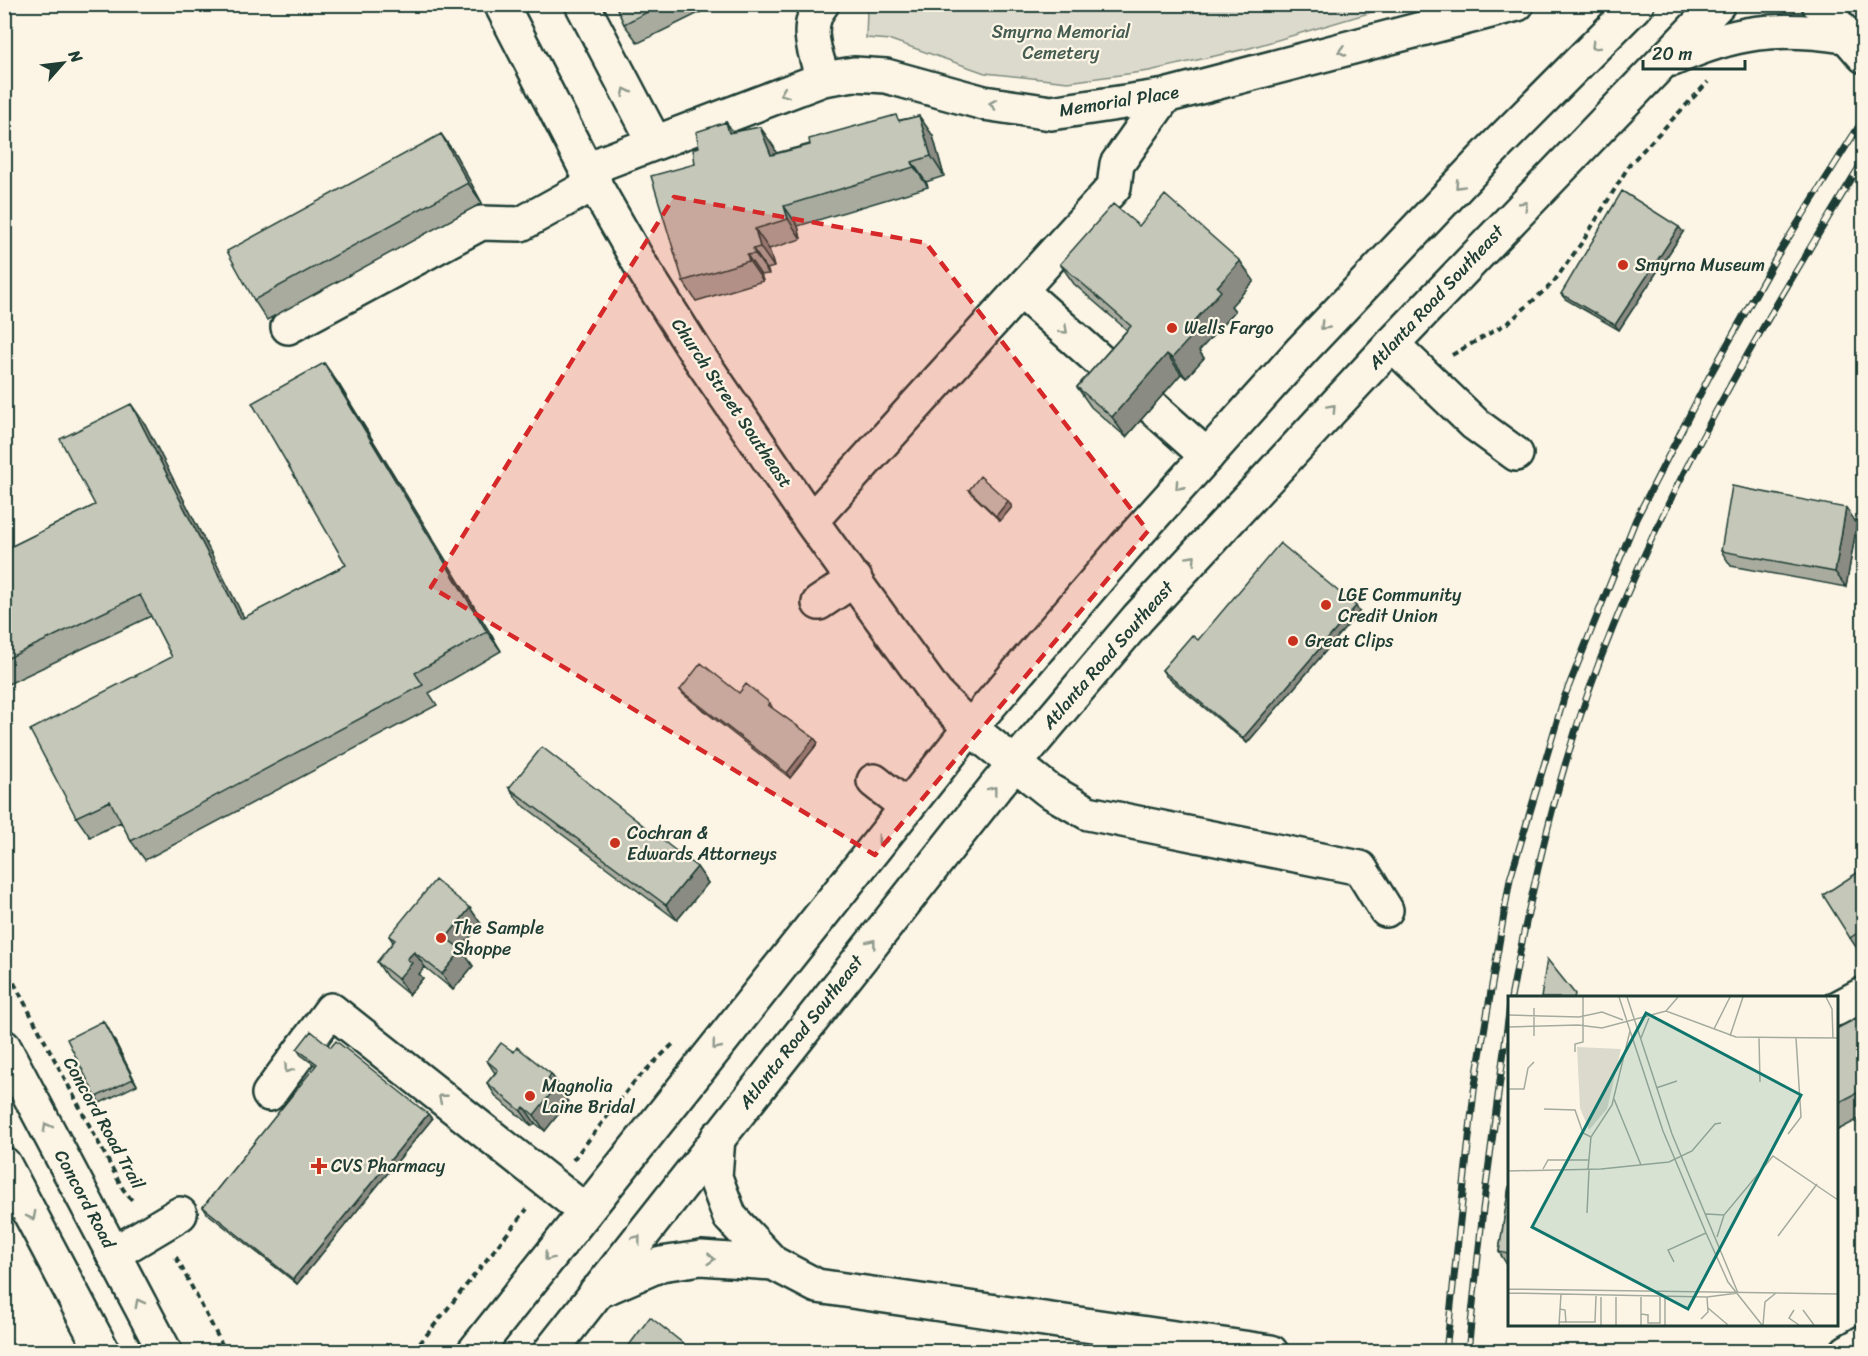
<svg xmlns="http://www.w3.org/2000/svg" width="1868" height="1356" viewBox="0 0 1868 1356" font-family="Sriracha,sans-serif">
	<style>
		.green { fill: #dcdacc; stroke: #7e8c80; stroke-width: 1.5 }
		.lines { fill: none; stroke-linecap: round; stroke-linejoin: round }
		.minor-casing { stroke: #1f3d34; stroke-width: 38 }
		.major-casing { stroke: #1f3d34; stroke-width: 38 }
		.path { stroke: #1f3d34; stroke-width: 4; stroke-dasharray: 6 4.5; stroke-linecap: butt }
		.minor { stroke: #fcf5e5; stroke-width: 33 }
		.major { stroke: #fcf5e5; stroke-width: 33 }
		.rail-casing { stroke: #1f3d34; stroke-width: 7 }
		.rail { stroke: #fcf5e5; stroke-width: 4.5; stroke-dasharray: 14; stroke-linecap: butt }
		.wall { fill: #a9ab9f; stroke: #1f3d34; stroke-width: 1.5 }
		.shaded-wall { fill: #8a8b82; stroke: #1f3d34; stroke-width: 1.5 }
		.building { fill: #c5c7b9; stroke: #1f3d34; stroke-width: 1.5 }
		.oneway { stroke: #8e998c }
		.marked { fill: #d62828; fill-opacity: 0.2; stroke: #d62828; stroke-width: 4.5; stroke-dasharray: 12 8; stroke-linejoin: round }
		.poi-dot { fill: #c8321e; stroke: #fcf5e5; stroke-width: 2 }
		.labels { text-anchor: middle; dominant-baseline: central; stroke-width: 4.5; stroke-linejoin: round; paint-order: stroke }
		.park-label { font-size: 18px; fill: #455c52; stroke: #fcf5e5 }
		.street-label { font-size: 18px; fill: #1f3d34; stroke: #fcf5e5 }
		.poi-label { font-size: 18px; fill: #1f3d34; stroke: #fcf5e5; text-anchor: start }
		.inset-road { fill: none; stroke: #a4ab9e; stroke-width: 1.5 }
		.view { fill: #0f766e; fill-opacity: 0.15; stroke: #0f766e; stroke-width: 3 }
		.inset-edge { fill: none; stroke: #1f3d34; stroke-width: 3 }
	</style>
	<rect width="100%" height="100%" fill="#fcf5e5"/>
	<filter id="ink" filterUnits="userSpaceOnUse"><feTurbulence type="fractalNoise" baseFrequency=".0167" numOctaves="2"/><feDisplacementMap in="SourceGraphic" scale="12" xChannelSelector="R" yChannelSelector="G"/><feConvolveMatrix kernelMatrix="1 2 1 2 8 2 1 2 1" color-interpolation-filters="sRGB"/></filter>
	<g filter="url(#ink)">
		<path class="green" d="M877,4h519v1l-146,43 -101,23 -81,11 -83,-9 -94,-33 -25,-2 1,-28z"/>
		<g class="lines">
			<defs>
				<path id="minor" d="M501,4l87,169 52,91 57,90 114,167 125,173 34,34 78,62 40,23 272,55 26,42
					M582,4l73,139
					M822,4c-19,23 -6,50 1,75
					M1819,4l45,52
					M588,173l17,-11 218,-83 31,-5 32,2 98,27 67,10 114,-17 352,-92
					M1021,291l97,86
					M288,327l193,-104 40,1 74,-41
					M1392,344l83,80 41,30
					M1152,407l55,49
					M811,521l303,-334 3,-23 48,-68
					M819,603l36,-24
					M874,781l33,26
					M1836,1009l28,-15
					M269,1094l62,-84 253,200
					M718,1137l-3,40 15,40 43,46 44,23 454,66
					M113,1254l67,-40
					M596,1292l65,-28 40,-6 72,5
					M1847,1352l17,-10"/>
				<path id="major" d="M1673,59c62,-28 104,-33 171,-23
					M4,1047l161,305
					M4,1164l99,188
					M474,1352l496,-624 155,-181 177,-197 189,-199 146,-147
					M550,1352l447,-567 141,-167 254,-274 326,-340"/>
			</defs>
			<use href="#minor" class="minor-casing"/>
			<use href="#major" class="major-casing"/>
			<path class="path" d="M1452,355l57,-33 44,-39 32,-45 45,-74 78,-82
				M4,964l119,225 11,14
				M573,1160l61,-78 40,-39
				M176,1257l50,95
				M413,1352l114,-143"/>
			<use href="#minor" class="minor"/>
			<use href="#major" class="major"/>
			<defs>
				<path id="rail" d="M1511,998c24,-127 53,-253 103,-373 66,-163 158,-316 250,-466
					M1446,1352l28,-261 36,-212 54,-181 72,-179 73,-142 68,-121 87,-138
					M1468,1352l15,-143 27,-204"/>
			</defs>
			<use href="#rail" class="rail-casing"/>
			<use href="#rail" class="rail"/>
		</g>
		<path class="wall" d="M615,4h102l-79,39 -14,-19z
			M919,116l14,20 11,40 -18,6 2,5 -130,39 3,13 -32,10 5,18 -7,2 2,5 -8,1 2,6 -67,20 -13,-20 12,-117 4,-17 27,-25 7,10 27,-5 14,20 2,6 124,-33z
			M441,134l14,20 27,49 -215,117 -13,-20z
			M1139,226l101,35 14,20 -23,25 4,5 -36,40 5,7 -18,20 -5,-4 -55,63 -35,-30 -14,-20 50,-57 -53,-46 -14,-20z
			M1683,232l-64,98 -54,-31 -4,-5z
			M338,383l163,268 -72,42 8,12 -292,155 -14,-19 -10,-19 -31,15 -14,-20 96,-160 -21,-41 -147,70v-136l91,-45 50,-81 99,194 102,-53z
			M969,490l39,11 4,6 -12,14 -27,-26z
			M1846,508l11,16 -11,63 -115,-21 -10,-15z
			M1359,612l-112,131 -81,-67 -4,-6 36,-30z
			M680,690l59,3 31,10 3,6 41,29 4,5 -28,35 -106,-83z
			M509,788l188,79 11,16 -31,37 -157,-117z
			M1863,869v82l-3,2 -10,-15z
			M470,908l11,16 -21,25 13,17 -20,24 -28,-23 -6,7 4,4 -14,17 -22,-18 -10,-15 16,-20 -4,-6z
			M1863,1015v102l-25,13 -2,-2v-99z
			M103,1021l4,5 30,59 -37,18 -4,-6z
			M331,1047l97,67 4,5 -135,165 -90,-71 -4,-6 113,-141 -15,-11 -4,-6z
			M514,1052l37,22 11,16 -1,1 7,11 -23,29 -10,-8 -3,3 -35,-28 -10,-15 8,-10 -8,-12z
			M1509,1186v82l-10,-16z"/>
		<path class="shaded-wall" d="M919,116l14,20 11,40 -13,-20z
			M726,122l14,20 -11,-9z
			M760,127l14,20 10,28 -13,-20z
			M441,134l14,20 27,49 -14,-20z
			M912,162l14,20 2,5 -14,-20z
			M784,206l14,20 3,13 -13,-20z
			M1679,227l4,5 -64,98 -4,-5z
			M755,229l14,20 5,18 -14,-20z
			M753,249l14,20 2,5 -14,-20z
			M747,255l14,20 2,6 -14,-20z
			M1240,261l14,20 -23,25 4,5 -36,40 5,7 -18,20 -14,-20 12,-25 33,-46z
			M1167,354l14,20 -55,63 -14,-20z
			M324,363l14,20 163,268 -14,-19z
			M131,404l14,20 110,215 -14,-20z
			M1008,501l4,6 -12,14 -4,-5z
			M1846,508l11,16 -11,63 -11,-15z
			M1356,606l3,6 -112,131 -4,-5z
			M814,738l4,5 -28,35 -3,-5z
			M697,867l11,16 -31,37 -11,-15z
			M470,908l11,16 -24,29 -11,-15z
			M462,950l11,16 -20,24 -11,-16z
			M414,952l11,15 -6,7 4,4 -14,17 -11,-16 9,-20z
			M103,1021l4,5 30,59 -4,-6z
			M551,1074l11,16 -1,1 7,11 -23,29 -11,-16 14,-36z
			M524,1107l11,16 -3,3 -11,-15z
			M428,1114l4,5 -135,165 -4,-5z"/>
		<path class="building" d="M615,4h48l-39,20z
			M896,115l3,6 20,-5 12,40 -19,6 2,5 -130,39 4,13 -33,10 5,18 -7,2 2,5 -8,1 2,6 -66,20 -32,-105 44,-12 -2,-15 6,-2 -3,-15 30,-10 3,11 31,-6 11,28 39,-10 -1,-6z
			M441,134l27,49 -214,117 -27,-49z
			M1622,191l57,36 -64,98 -54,-31z
			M1165,195l75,66 -23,26 4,4 -37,42 6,5 -18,20 -5,-4 -55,63 -35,-30 54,-61 -71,-62 53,-60 26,22z
			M324,363l163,269 -72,41 8,12 -292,156 -21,-40 -34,16 -46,-87 142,-73 -32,-62 -136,65v-110l91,-45 -35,-66 71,-35 110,215 105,-54 -94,-162z
			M980,476l28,25 -12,15 -27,-26z
			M1732,486l114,22 -11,64 -114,-21z
			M1858,495h5v59z
			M1280,543l76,63 -113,132 -81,-68 30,-35 6,5z
			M701,663l38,30 7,-9 24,19 -2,2 46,33 -27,35 -107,-83z
			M542,747l155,120 -31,38 -157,-117z
			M1863,869v60l-13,9 -27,-43z
			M435,880l35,28 -24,30 16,12 -20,24 -28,-22 -7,7 5,4 -14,16 -21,-17 18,-22 -6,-4z
			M1547,959l28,35 -1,4h-33z
			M1863,1015v75l-27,14v-75z
			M103,1021l30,58 -37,18 -29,-58z
			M311,1031l20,16 5,-6 92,73 -135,165 -90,-72 114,-143 -20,-15z
			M501,1043l13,9 3,-5 34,27 -3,5 9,7 -23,29 -10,-8 -3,4 -34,-28 11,-13 -11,-9z
			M1509,1186v68l-10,-2z
			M650,1317l44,35h-70z"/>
		<defs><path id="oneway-chevron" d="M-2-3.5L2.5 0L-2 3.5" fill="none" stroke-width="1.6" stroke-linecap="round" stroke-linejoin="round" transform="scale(1.5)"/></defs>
		<g class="oneway">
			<use href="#oneway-chevron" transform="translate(1595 46) rotate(135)"/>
			<use href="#oneway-chevron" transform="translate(1342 51) rotate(165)"/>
			<use href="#oneway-chevron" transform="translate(626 92) rotate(-117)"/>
			<use href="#oneway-chevron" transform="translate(784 93) rotate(159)"/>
			<use href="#oneway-chevron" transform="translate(993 104) rotate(-171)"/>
			<use href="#oneway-chevron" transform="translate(1459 185) rotate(133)"/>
			<use href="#oneway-chevron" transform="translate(1524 205) rotate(-46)"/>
			<use href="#oneway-chevron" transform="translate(1324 326) rotate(134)"/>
			<use href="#oneway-chevron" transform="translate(1064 330) rotate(42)"/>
			<use href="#oneway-chevron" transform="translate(1332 408) rotate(-47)"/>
			<use href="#oneway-chevron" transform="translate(1179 486) rotate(132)"/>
			<use href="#oneway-chevron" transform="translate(1192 559) rotate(-47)"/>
			<use href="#oneway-chevron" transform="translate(993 790) rotate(-52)"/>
			<use href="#oneway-chevron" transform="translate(881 840) rotate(129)"/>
			<use href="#oneway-chevron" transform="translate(872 943) rotate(-52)"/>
			<use href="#oneway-chevron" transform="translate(716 1046) rotate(129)"/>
			<use href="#oneway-chevron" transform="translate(288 1069) rotate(126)"/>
			<use href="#oneway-chevron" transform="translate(442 1098) rotate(-141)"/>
			<use href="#oneway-chevron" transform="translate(47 1127) rotate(-118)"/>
			<use href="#oneway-chevron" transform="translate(32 1216) rotate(62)"/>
			<use href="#oneway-chevron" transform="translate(637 1239) rotate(-52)"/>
			<use href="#oneway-chevron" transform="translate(548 1257) rotate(128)"/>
			<use href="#oneway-chevron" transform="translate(711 1259) rotate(4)"/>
			<use href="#oneway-chevron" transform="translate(139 1303) rotate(-118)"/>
		</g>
	</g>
	<path class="marked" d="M674,197l252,46 222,288 -273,324 -444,-268z"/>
	<g class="poi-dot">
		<circle cx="1623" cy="265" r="6"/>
		<circle cx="1172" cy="328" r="6"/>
		<circle cx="1326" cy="605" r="6"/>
		<circle cx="1293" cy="641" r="6"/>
		<circle cx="615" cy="843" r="6"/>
		<circle cx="441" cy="938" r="6"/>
		<circle cx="530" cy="1096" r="6"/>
		<path d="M316 1157h6v6h6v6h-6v6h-6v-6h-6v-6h6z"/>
	</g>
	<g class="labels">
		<g class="park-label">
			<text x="1061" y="32">Smyrna Memorial<tspan x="1061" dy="21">Cemetery</tspan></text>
		</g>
		<g class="street-label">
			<text transform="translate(1119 101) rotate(-9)">Memorial Place</text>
			<text transform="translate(1436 297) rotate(-47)">Atlanta Road Southeast</text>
			<text transform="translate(732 403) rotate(56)">Church Street Southeast</text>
			<text transform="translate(1108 655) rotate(-49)">Atlanta Road Southeast</text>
			<text transform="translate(801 1032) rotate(-52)">Atlanta Road Southeast</text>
			<text transform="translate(104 1123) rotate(61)">Concord Road Trail</text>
			<text transform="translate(85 1199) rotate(62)">Concord Road</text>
		</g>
		<g class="poi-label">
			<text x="1635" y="265">Smyrna Museum</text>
			<text x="1184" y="328">Wells Fargo</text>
			<text x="1338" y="595">LGE Community<tspan x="1338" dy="21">Credit Union</tspan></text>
			<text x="1305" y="641">Great Clips</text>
			<text x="627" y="833">Cochran &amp;<tspan x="627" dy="21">Edwards Attorneys</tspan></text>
			<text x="453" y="928">The Sample<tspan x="453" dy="21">Shoppe</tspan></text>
			<text x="542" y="1086">Magnolia<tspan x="542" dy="21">Laine Bridal</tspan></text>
			<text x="331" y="1166">CVS Pharmacy</text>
		</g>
	</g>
	<g transform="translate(1508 996)">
		<rect width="330" height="330" fill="#fcf5e5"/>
		<path d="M69,51l44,2 -14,60 -18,21 -9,-22z" fill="#dcdacc"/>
		<path class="inset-road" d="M111,1l44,134 43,102 22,49 34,43M119,1l45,137 66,159M318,1l6,12 1,29M26,12v28M158,15l12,-14M0,19l71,2 23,-5 21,8M0,31l70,-2 24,3 64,-17 70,26 102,1M206,33l16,-32M222,40l13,-39M133,42l8,-20M251,42l1,44M0,43v268M67,56v-8l8,-2v-45M148,92l21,-7M1,93h15l4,-21 6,-6M106,103l27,66M36,113l31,1 8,23 8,4M280,138l13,-17 -5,-79M35,173l5,-9h41M80,174l3,-33 21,-32 18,-74M0,175l93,-2 68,-7 23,-11 23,-27 6,-1M79,217l2,-43M198,218l18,1M270,240l39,-52M209,241l7,-22 49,-59 65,44M166,266l-6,-12 38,-17M0,293l330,5M0,297l199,4 31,-4M157,301v28M200,312l20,17M52,313l5,1 1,13M286,314l-5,8 10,7M295,314l11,15M133,318l7,1v8h12v-26M193,323l7,-7 -1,-15M51,326h36l1,-26M51,329l2,-31M93,329v-28M108,329v-28M133,329v-28M255,329l2,-23 11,-9"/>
		<path class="view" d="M138,17l155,82 -113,214 -156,-82z"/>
		<rect width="330" height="330" class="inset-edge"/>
	</g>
	<rect width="1868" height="1356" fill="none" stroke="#fcf5e5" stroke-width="24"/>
	<rect x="12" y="12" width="1844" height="1332" fill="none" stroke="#1f3d34" stroke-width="2" filter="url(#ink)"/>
	<g transform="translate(63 63) rotate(62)" stroke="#fcf5e5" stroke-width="4.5" paint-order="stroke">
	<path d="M0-4.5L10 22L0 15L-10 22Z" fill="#1f3d34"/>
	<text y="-9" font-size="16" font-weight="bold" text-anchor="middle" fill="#1f3d34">N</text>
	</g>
	<path d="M1643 60v9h102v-9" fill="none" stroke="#1f3d34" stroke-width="3"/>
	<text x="1652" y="60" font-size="18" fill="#1f3d34" stroke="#fcf5e5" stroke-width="4.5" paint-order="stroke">20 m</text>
</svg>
